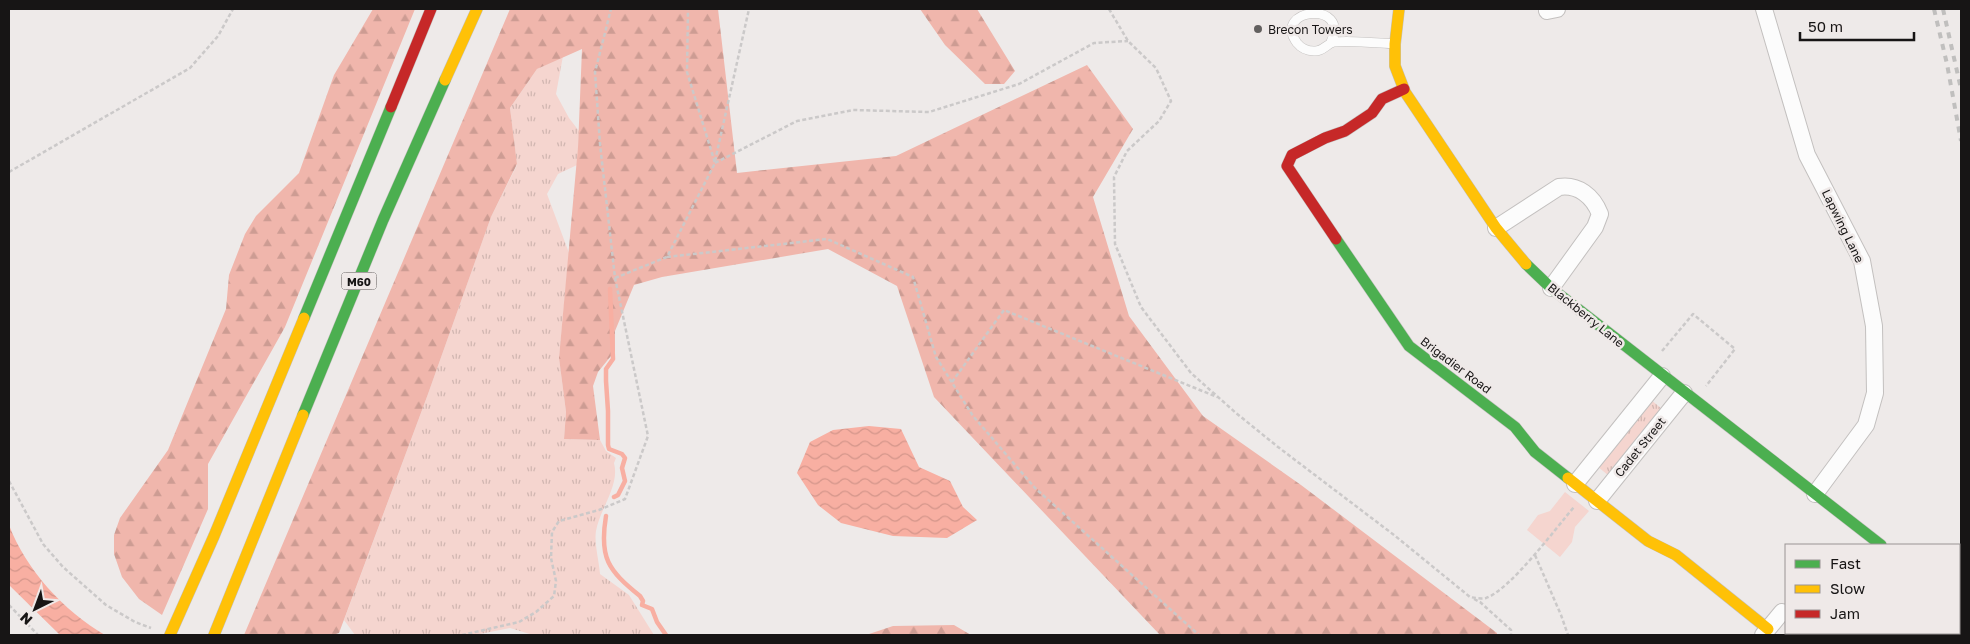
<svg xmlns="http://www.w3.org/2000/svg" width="1970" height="644" viewBox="0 0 1970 644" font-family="'Golos Text',sans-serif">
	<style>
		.grass { fill: url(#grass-tufts) }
		.forest { fill: url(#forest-firs) }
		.park { fill: #f5d5cf }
		.water { fill: url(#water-waves) }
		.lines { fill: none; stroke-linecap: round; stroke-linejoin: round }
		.stream { stroke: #f8afa2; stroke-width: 4.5 }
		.lane-casing { stroke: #c3c0bf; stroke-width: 10 }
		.street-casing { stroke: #c3c0bf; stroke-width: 18 }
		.fast-casing { stroke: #c3c0bf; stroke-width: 12 }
		.slow-casing { stroke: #c3c0bf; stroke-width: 12 }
		.jam-casing { stroke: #c3c0bf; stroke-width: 12 }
		.path { stroke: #cbc9c9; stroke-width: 2.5; stroke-dasharray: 4 2.5; stroke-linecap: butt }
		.lane { stroke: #fcfcfc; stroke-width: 9 }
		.street { stroke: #fcfcfc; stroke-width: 16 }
		.fast { stroke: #4caf50; stroke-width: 11 }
		.slow { stroke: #ffc107; stroke-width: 11 }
		.jam { stroke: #c62828; stroke-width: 11 }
		.rail { stroke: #c0bfbe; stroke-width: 4; stroke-dasharray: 6 6; stroke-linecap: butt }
		.poi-dot { fill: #62605f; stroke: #efe9e8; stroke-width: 2 }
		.labels { text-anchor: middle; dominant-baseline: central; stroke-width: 5; stroke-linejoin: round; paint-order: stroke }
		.shield { fill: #efe9e8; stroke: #585554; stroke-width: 1 }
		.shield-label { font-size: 11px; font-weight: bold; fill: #171515 }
		.poi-label { font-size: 12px; fill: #171515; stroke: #efe9e8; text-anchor: start }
		.street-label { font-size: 12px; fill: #171515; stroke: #efe9e8 }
	</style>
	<defs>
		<pattern id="grass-tufts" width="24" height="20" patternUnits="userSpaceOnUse" patternTransform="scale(1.25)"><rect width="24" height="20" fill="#f5d5cf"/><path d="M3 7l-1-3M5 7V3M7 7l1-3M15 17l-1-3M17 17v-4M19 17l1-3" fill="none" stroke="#d1b6b1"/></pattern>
		<pattern id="forest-firs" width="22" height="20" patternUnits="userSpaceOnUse" patternTransform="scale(1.25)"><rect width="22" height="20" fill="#f0b6ac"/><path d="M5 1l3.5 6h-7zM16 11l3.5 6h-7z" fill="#cd9c93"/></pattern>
		<pattern id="water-waves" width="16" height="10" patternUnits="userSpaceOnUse" patternTransform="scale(1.25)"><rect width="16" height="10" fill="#f8afa2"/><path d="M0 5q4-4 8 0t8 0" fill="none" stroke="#d4968b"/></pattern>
	</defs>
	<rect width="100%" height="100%" fill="#eeeae9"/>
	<path class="grass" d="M563,56l-7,38 13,24 10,13 -2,34 -19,9 -11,20 22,59 -10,105 7,54 -2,27 36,1 6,11 10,7 -2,5c6,23 -14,45 -18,68 -2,12 3,30 4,43l29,21 25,40h-121l-23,-7 -35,7h-120l-11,-15 84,-226 63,-177 26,-52 -7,-57 27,-39z
		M1650,399l12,10 -53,67 -12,-10z"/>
	<path class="forest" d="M373,9h42l-130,318 -77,137v45l-46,106 -23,-16 -17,-22 -8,-23v-19l6,-17 48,-68 58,-141 3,-34 16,-41 11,-18 43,-43 35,-98z
		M510,9h208l19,164 159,-17 191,-91 46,64 -40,68 36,119 74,100 98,69 196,148v2h-337l-226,-238 -37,-111 -69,-37 -166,28 -28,8 -19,46v20l-17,21 -5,14 7,54 -36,-1 2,-27 -7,-54 19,-211 4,-98 -45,20 -27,39 7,56 -26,53 -63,177 -89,239 -6,2h-89z
		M920,9h57l38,62 -11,13h-19l-40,-39z
		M954,625l17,10h-105l27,-9z"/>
	<path class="park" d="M1565,492l24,19 -14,16 -3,15 -12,15 -33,-27 11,-15 12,-4z"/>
	<path class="water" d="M869,426l32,3 18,38 31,14 13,26 14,13 -30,18 -54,-2 -52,-13 -23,-18 -21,-32 13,-31 23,-12z
		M9,525c17,45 55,86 96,110h-45l-51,-50z"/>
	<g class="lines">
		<path class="stream" d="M610,289l3,70 -7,10v12l2,30v34l1,4 13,5 3,4 -3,10 3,13 -7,14 -4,2
			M606,516c-7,42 2,54 34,80l3,5 -1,4 10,4 5,13 9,13"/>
		<defs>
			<path id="lane" d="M1331,42c20,-42 -60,-34 -34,1 4,5 10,8 17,8 9,1 12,-7 20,-9 17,-2 43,1 61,2"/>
			<path id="street" d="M1764,9l43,146 55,106 12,65 1,67 -9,32 -51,69
				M1547,11l10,-2
				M1496,228l63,-41c19,-3 34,9 41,27l-5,13 -44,61
				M1575,484l87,-108
				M1597,501l87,-108
				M1959,583l2,2
				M1763,635l19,-23"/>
			<path id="fast" d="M1336,239l73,107 106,81 20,25 33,26
				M1526,264l25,24 330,257
				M304,318l87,-211
				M303,415l80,-195 62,-140"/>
			<path id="slow" d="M1399,9l-4,35v22l10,26 91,136 30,36
				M445,80l32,-71
				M1568,478l80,63 28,14 92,74
				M170,635l44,-99 90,-218
				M214,635l89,-220"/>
			<path id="jam" d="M391,107l40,-98
				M1336,239l-49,-73 5,-11 33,-17 20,-7 27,-18 10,-14 22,-10"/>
		</defs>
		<use href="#lane" class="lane-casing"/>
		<use href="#street" class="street-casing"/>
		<use href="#fast" class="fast-casing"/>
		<use href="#slow" class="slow-casing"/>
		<use href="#jam" class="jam-casing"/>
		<path class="path" d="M1109,9l19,32 28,27 15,33 -12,20 -32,30 -13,26 1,67 26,63 50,66 45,40 42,34 116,88 76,62c5,1 11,2 16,1 24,-8 70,-70 88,-91
			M715,161l34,-152
			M715,163l82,-42 56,-11 76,2 90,-28 75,-41 34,-2
			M9,172l181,-104 28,-32 15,-27
			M667,257l160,-18 86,38 23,80 37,59 62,72 164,147
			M615,278l52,-21 48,-94 -28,-91 1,-63
			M1662,351l31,-37 42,35 -29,37
			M952,382l52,-72 213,87
			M9,481l34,63 20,23 43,38 29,17 16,6
			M1535,555l26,60 7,20
			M1474,599l6,3 31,28v5
			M9,605l29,30
			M462,635l57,-13 17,-10 18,-16 2,-15 -5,-23 1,-26 7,-11 40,-11 26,-11 23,-63 -33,-158 -15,-134 -5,-72 16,-63
			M1860,635v-2"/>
		<use href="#lane" class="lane"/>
		<use href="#street" class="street"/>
		<use href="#fast" class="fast"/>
		<use href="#slow" class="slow"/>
		<use href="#jam" class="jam"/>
		<path class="rail" d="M1934,9l13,55 14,77
			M1943,9l18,80"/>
	</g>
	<circle class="poi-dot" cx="1258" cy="29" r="5"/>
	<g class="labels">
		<rect class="shield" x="341.5" y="272.5" width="35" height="17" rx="4"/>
		<g class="shield-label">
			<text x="359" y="281">M60</text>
		</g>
		<g class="poi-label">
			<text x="1268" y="29">Brecon Towers</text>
		</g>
		<g class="street-label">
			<text transform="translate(1843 226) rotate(64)">Lapwing Lane</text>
			<text transform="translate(1586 315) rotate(39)">Blackberry Lane</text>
			<text transform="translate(1456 365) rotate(37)">Brigadier Road</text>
			<text transform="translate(1640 447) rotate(-51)">Cadet Street</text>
		</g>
	</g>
	<rect width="1970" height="644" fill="none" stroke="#171515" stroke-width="20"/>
	<rect x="1785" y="544" width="175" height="90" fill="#efe9e8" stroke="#999494"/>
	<rect x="1795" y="560" width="25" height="8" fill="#4caf50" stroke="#999494"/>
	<text x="1830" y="569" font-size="15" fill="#171515">Fast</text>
	<rect x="1795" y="585" width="25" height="8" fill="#ffc107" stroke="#999494"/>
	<text x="1830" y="594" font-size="15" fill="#171515">Slow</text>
	<rect x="1795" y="610" width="25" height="8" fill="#c62828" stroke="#999494"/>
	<text x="1830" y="619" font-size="15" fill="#171515">Jam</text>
	<g transform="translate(35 609) rotate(222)" stroke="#efe9e8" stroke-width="4" paint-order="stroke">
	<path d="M0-4L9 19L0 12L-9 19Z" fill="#171515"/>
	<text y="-8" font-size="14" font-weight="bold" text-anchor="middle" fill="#171515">N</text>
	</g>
	<path d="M1800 32v8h114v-8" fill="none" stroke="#171515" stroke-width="2.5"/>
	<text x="1808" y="32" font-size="15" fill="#171515" stroke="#efe9e8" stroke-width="4" paint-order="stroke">50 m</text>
</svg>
